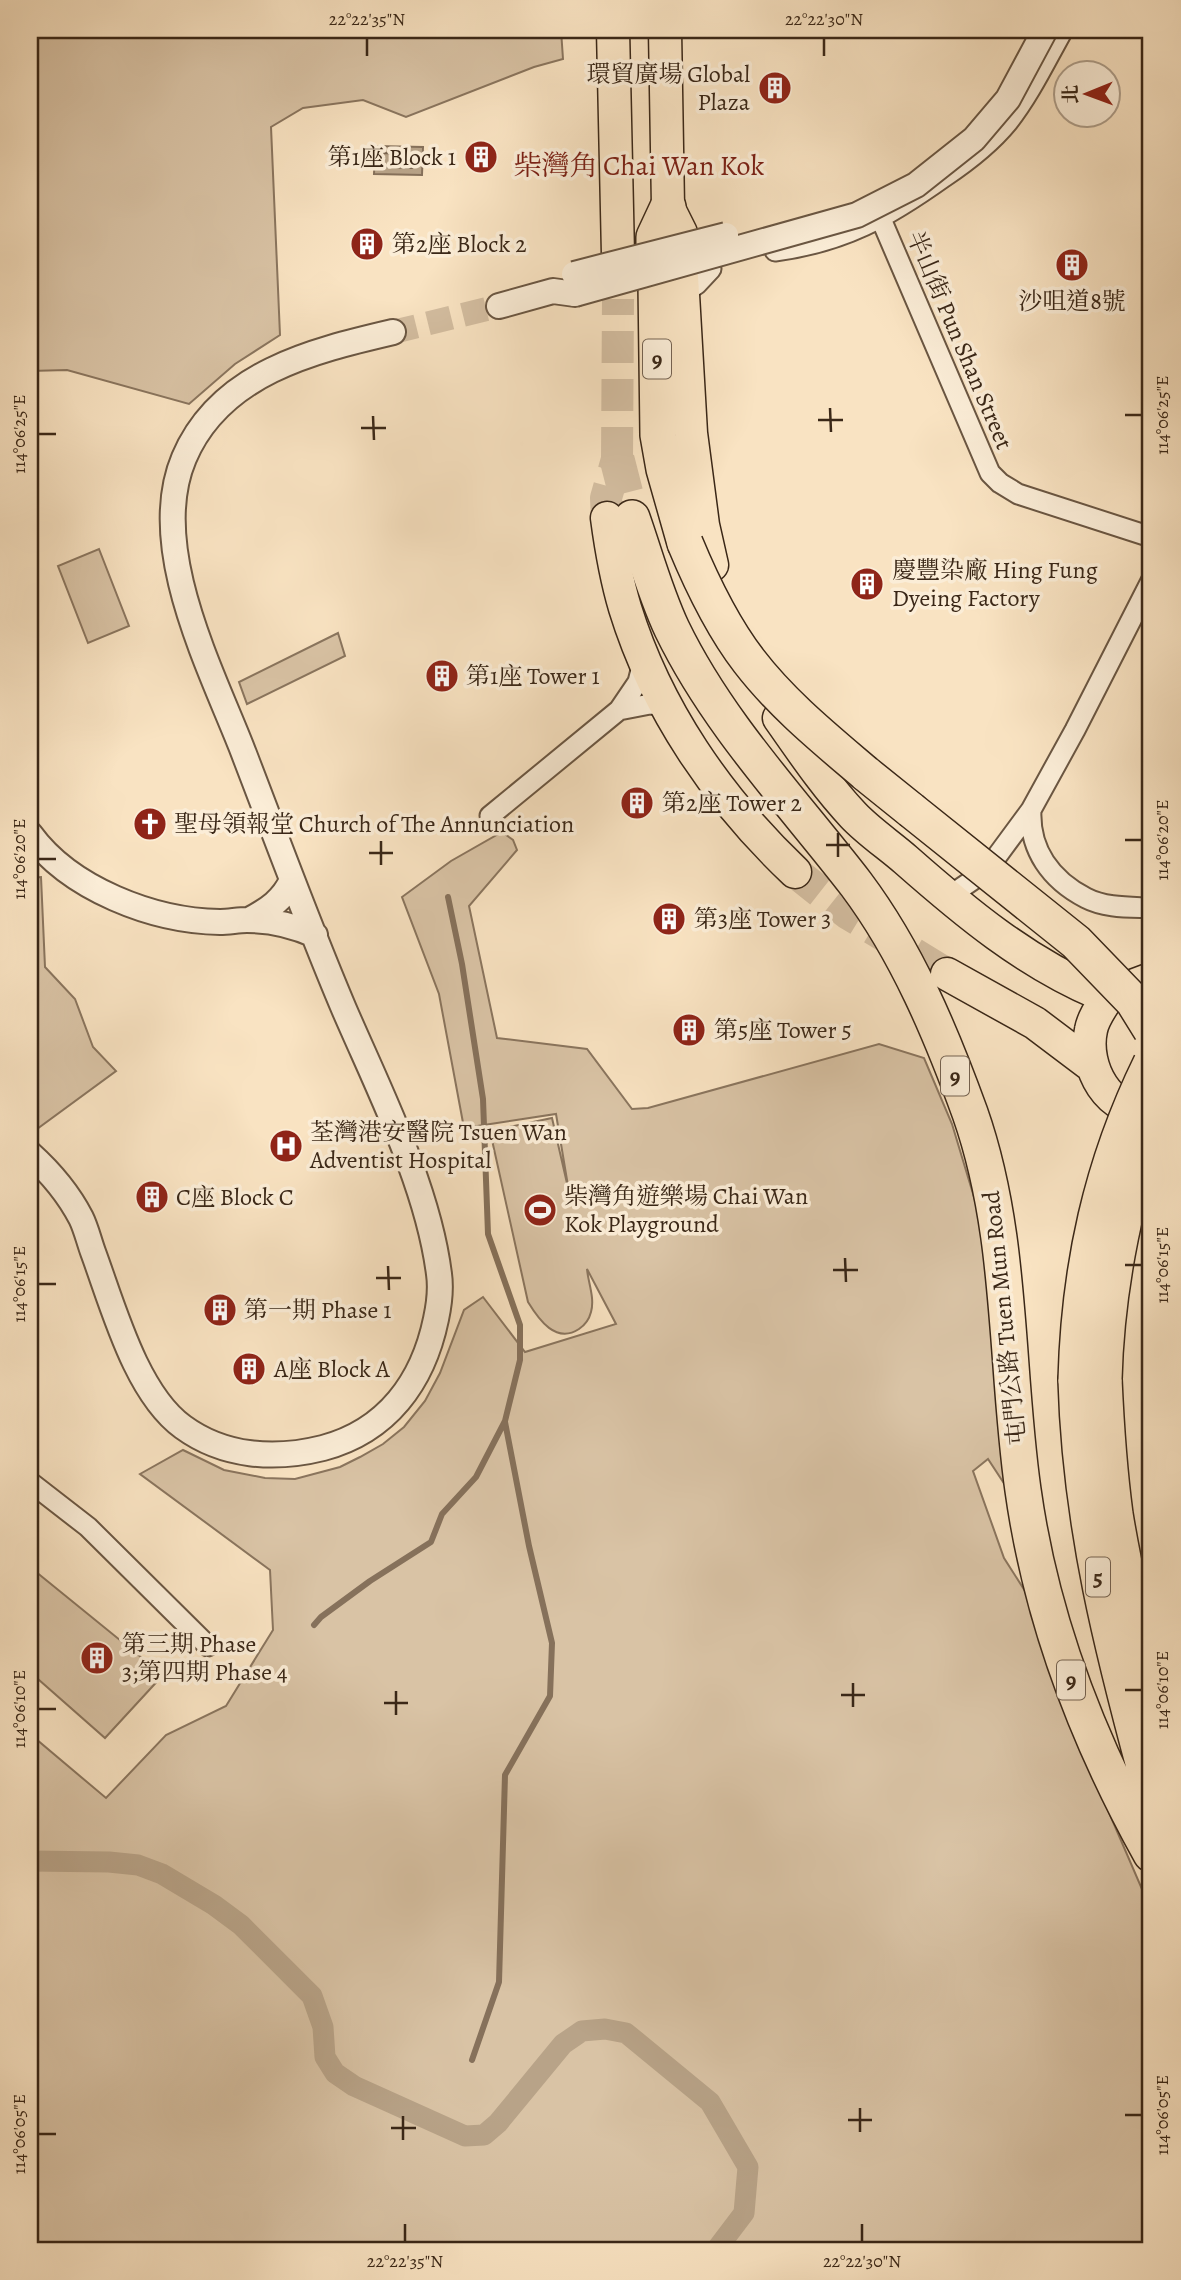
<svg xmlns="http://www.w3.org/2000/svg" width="1181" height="2280" viewBox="0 0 1181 2280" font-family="Alegreya,'Noto Serif TC',serif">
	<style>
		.green { fill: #d9c3a5; stroke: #8a755e; stroke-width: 2 }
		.water { fill: #b8a388; stroke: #86715b; stroke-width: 2 }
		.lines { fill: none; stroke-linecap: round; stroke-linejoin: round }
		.shore { stroke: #796550; stroke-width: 2 }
		.stream { stroke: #86715b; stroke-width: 6 }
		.canal { stroke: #b8a388; stroke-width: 21 }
		.tertiary-tunnel { stroke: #d3bda0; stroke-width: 24; stroke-dasharray: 24 12; stroke-linecap: butt }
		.primary-tunnel { stroke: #d3bda0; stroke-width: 32; stroke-dasharray: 32 16; stroke-linecap: butt }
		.trunk-tunnel { stroke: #d3bda0; stroke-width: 32; stroke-dasharray: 32 16; stroke-linecap: butt }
		.motorway-tunnel { stroke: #d3bda0; stroke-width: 35; stroke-dasharray: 35 18; stroke-linecap: butt }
		.minor-casing { stroke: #6a5642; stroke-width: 23 }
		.tertiary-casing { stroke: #6a5642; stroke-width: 28 }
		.primary-casing { stroke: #3a2717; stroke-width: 35 }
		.trunk-casing { stroke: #3a2717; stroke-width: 35 }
		.motorway-casing { stroke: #3a2717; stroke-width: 38 }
		.minor { stroke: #fbedd7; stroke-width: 19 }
		.tertiary { stroke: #fbedd7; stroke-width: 24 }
		.primary { stroke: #f9e3c2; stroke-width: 32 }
		.trunk { stroke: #f9e3c2; stroke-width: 32 }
		.motorway { stroke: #f9e3c2; stroke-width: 35 }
		.tertiary-bridge-casing { stroke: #6a5642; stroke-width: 28; stroke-linecap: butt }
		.motorway-bridge-casing { stroke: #3a2717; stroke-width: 38; stroke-linecap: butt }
		.tertiary-bridge { stroke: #fbedd7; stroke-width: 24 }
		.motorway-bridge { stroke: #f9e3c2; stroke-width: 35 }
		.ticks { fill: none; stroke: #3a2717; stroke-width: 2.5 }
		.labels { text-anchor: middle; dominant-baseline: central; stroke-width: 7; stroke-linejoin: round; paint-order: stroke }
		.shield { fill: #fbedd7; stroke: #746251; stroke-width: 2 }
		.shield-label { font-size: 23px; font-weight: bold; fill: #3a2717 }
		.poi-label { font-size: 24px; fill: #3a2717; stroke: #fbedd7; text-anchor: start }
		.street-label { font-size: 24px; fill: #3a2717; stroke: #fbedd7 }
		.quarter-label { font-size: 28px; fill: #7a1f14; stroke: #fbedd7 }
		.neatline { fill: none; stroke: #3a2717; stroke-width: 2.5 }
		.ticks-label { font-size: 18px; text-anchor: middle; fill: #3a2717 }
	</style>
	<rect width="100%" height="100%" fill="#f9e3c2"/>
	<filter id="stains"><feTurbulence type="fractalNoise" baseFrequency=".00286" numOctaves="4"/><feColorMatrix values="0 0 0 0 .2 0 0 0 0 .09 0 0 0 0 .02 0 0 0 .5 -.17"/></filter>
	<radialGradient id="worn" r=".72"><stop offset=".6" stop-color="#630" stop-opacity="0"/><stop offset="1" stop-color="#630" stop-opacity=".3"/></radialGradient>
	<path class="green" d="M30,30h531l2,29 -29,8 -128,50 -43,-17 -60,8 -32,19 9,208 -45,29 -46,40 -122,-34 -37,1z
		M99,549l30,77 -41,17 -30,-77z
		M338,633l7,23 -98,48 -8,-22z
		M502,832l11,8 4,10 -48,56 28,132 90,11 45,60 16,-1 231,-64 45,14 28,66 28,93 29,274 -21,-32 -15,12 31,87 21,33 38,115 88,204v340h-1121v-516l76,64 60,-63 60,-29 47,-76 -3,-60 -130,-96 43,-24 41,20 41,8 30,1 45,-12 20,-10 23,-13 21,-17 21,-26 15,-28 24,-63 19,-13 42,55 91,-28 -29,-55c1,13 8,29 4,43 -2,8 -6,13 -12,17 -23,15 -40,-9 -51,-27l-38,-171 62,-13 17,74 -13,-78 -92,14 -25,-134 -37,-97 49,-36z
		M41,877l4,90 30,32 18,48 23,24 -79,58 -7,-5v-246z
		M30,1567l133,108 -58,63 -75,-66z"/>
	<path class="water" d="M375,146l48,1 -1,28 -48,-1z"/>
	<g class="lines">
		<path class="shore" d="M384,153l30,1 2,2 -1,9 -3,3 -29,-1 -1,-11z"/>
		<path class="stream" d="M314,1625l7,-8 49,-36 61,-39 11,-28 34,-37 29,-56 15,-61v-35l-32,-91 -5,-135 -21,-135 -14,-67
			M472,2060l27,-78 6,-207 45,-79 2,-53 -23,-97 -24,-124"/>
		<path class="canal" d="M30,1861l79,1 29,3 24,9 52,31 27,20 71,71 11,31 2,30 10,16 19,13 111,50 19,-1 14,-12 65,-79 19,-13 23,-2 21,4 84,69 38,65 -4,46 -28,37"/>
		<path class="tertiary-tunnel" d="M393,332l106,-26"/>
		<path class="primary-tunnel" d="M607,518l-1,-20 11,-39
			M795,872l52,41 100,61"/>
		<path class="trunk-tunnel" d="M617,459l1,-160"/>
		<path class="motorway-tunnel" d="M617,459l15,59"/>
		<defs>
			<path id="minor" d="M881,219l109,254 10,10 18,11 133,43
				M775,251c69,-9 113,-34 169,-74 24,-16 46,-33 64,-55 22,-28 38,-62 55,-92
				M682,294l15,-10 14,-15
				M619,710l31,-6 16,1
				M1031,810c-2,40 20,70 55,88 19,10 44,9 65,10
				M490,816l129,-106 19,-28 6,-24
				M948,897l38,-26 45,-61 44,-80 76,-149
				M30,1482l58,45 120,119"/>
			<path id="tertiary" d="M499,306l54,-15 22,3
				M30,834c40,55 123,87 190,88 9,0 18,-2 27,-2 23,0 48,6 68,15
				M249,920c19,-10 34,-20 43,-40
				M30,1154c20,18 38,39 51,64 5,10 8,23 12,34 20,54 43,141 90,175 41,30 92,33 140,21 64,-17 100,-66 113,-129 3,-14 5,-31 3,-45 -11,-88 -60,-184 -95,-265 -37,-87 -69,-175 -103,-263 -32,-81 -94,-201 -57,-288 36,-85 128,-107 209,-126"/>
			<path id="primary" d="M668,207l13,26
				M682,277l9,156 12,92 9,40
				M607,518c4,30 9,60 18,90 31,101 93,191 170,264
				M779,718c24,34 46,67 74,97 16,17 36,30 53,45 59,52 119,102 192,133
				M947,974l88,49 57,43
				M1135,985l16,-6
				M1106,1000c-6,9 -13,19 -15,30 -8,36 18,87 60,78"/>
			<path id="trunk" d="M613,30l5,225
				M665,30l3,177"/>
			<path id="motorway" d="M654,245v-8l14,-30
				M656,283l2,152 6,34 21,74
				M632,518c13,37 23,75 40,111 46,95 120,172 184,255 51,68 85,149 114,229 43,122 35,251 53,377 18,129 65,251 128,364
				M865,773l46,37
				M1104,1379c2,45 5,90 11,135 9,56 22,110 36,164
				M1076,1380c4,145 37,273 75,412"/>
		</defs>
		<use href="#minor" class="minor-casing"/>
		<use href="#tertiary" class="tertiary-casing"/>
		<use href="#primary" class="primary-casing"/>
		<use href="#trunk" class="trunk-casing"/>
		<use href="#motorway" class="motorway-casing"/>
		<use href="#minor" class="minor"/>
		<use href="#tertiary" class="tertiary"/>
		<use href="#primary" class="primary"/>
		<use href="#trunk" class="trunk"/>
		<use href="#motorway" class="motorway"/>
		<defs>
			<path id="tertiary-bridge" d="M574,274l152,-39
				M575,294l282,-79 59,-30 58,-46 34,-40 37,-69"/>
			<path id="motorway-bridge" d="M685,543c17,41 37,83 64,118 33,43 75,77 116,112
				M911,810l165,132 57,59 18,29
				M1104,1379c2,-78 18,-175 47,-248
				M1076,1380c3,-113 25,-215 75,-317"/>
		</defs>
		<use href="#tertiary-bridge" class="tertiary-bridge-casing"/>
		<use href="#motorway-bridge" class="motorway-bridge-casing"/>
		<use href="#tertiary-bridge" class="tertiary-bridge"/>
		<use href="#motorway-bridge" class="motorway-bridge"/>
	</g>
	<path class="ticks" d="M367,38v18M824,38v18M830,408l1,24M1125,415h17M373,416l1,24M818,420h25M361,428h25M38,434h18M838,833v24M1125,840h17M381,841v24M826,845h24M369,853h24M38,859h18M845,1258l1,24M1125,1265h17M388,1266l1,24M833,1270h25M376,1278h25M38,1284h18M853,1683v24M1125,1690h17M396,1691v24M841,1695h24M384,1703h24M38,1709h18M860,2108v24M1125,2115h17M403,2116v24M848,2120h24M391,2128h25M38,2134h18M405,2224v18M862,2224v18"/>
	<defs>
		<symbol id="building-disc" viewBox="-11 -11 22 22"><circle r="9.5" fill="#8f2418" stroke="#fbedd7"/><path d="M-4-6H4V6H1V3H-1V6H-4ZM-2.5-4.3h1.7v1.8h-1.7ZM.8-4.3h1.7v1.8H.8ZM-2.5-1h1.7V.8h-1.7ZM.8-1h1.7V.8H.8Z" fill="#fff"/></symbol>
		<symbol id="church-disc" viewBox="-11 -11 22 22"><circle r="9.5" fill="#8f2418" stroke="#fbedd7"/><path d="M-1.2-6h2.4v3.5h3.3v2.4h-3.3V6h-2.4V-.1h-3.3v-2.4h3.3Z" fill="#fff"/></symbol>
		<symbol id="hospital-disc" viewBox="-11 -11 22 22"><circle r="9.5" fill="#8f2418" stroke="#fbedd7"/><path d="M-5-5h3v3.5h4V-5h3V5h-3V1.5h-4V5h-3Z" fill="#fff"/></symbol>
		<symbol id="stadium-disc" viewBox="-11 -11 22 22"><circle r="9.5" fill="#8f2418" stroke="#fbedd7"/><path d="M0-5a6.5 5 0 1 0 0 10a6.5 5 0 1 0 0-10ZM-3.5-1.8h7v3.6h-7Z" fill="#fff"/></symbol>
	</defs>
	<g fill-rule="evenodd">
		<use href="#building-disc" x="756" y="69" width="38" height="38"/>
		<use href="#building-disc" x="462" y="138" width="38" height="38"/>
		<use href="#building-disc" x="348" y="225" width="38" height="38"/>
		<use href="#building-disc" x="1053" y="246" width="38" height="38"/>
		<use href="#building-disc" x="848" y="565" width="38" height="38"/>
		<use href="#building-disc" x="423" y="657" width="38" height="38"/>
		<use href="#building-disc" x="618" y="784" width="38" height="38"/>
		<use href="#church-disc" x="131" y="805" width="38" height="38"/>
		<use href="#building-disc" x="650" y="900" width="38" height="38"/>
		<use href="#building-disc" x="670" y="1011" width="38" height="38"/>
		<use href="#hospital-disc" x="267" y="1127" width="38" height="38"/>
		<use href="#building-disc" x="133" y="1178" width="38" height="38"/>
		<use href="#stadium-disc" x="521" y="1191" width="38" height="38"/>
		<use href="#building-disc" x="201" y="1291" width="38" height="38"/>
		<use href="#building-disc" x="230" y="1350" width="38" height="38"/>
		<use href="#building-disc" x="78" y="1639" width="38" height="38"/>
	</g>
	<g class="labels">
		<g class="shield">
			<rect x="643" y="339.5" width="28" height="39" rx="5"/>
			<rect x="941" y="1056.5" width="28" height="39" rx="5"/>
			<rect x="1086" y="1557.5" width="24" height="39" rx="5"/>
			<rect x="1057" y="1660.5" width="28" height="39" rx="5"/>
		</g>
		<g class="shield-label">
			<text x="657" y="359">9</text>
			<text x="955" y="1076">9</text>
			<text x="1098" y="1577">5</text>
			<text x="1071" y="1680">9</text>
		</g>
		<g class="poi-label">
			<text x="750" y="74" text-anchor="end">環貿廣場 Global<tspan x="750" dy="28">Plaza</tspan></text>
			<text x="456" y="157" text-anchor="end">第1座 Block 1</text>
			<text x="392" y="244">第2座 Block 2</text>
			<text x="1072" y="301" text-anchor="middle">沙咀道8號</text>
			<text x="892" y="570">慶豐染廠 Hing Fung<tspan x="892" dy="28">Dyeing Factory</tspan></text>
			<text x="466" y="676">第1座 Tower 1</text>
			<text x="662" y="803">第2座 Tower 2</text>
			<text x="174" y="824">聖母領報堂 Church of The Annunciation</text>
			<text x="694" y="919">第3座 Tower 3</text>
			<text x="714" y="1030">第5座 Tower 5</text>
			<text x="310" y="1132">荃灣港安醫院 Tsuen Wan<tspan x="310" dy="28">Adventist Hospital</tspan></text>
			<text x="564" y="1196">柴灣角遊樂場 Chai Wan<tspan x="564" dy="28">Kok Playground</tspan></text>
			<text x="176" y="1197">C座 Block C</text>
			<text x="244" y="1310">第一期 Phase 1</text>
			<text x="274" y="1369">A座 Block A</text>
			<text x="122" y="1644">第三期 Phase<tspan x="122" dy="28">3;第四期 Phase 4</tspan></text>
		</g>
		<g class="street-label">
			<text transform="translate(960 340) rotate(67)">半山街 Pun Shan Street</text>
			<text transform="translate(1004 1318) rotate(-96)">屯門公路 Tuen Mun Road</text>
		</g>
		<g class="quarter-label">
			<text x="639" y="166">柴灣角 Chai Wan Kok</text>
		</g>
	</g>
	<rect width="1181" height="2280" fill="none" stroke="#f9e3c2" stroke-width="77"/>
	<g transform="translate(1087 94) rotate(269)"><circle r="33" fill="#fbedd7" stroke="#ae9e8a" stroke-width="2"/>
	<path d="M0-5L12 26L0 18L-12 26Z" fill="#8f2418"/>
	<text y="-10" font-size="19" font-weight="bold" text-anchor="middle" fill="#3a2717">北</text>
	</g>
	<rect x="38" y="38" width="1104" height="2204" class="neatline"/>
	<g class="ticks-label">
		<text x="367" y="25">22°22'35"N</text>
		<text x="824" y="25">22°22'30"N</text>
		<text transform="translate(1162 415) rotate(-90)" y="6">114°06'25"E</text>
		<text transform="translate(19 434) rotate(-90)" y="6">114°06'25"E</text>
		<text transform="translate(1162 840) rotate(-90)" y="6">114°06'20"E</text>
		<text transform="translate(19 859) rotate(-90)" y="6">114°06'20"E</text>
		<text transform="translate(1162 1265) rotate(-90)" y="6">114°06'15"E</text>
		<text transform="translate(19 1284) rotate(-90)" y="6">114°06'15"E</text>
		<text transform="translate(1162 1690) rotate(-90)" y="6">114°06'10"E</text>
		<text transform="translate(19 1709) rotate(-90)" y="6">114°06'10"E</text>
		<text transform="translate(1162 2115) rotate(-90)" y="6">114°06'05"E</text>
		<text transform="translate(19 2134) rotate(-90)" y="6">114°06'05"E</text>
		<text x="405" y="2267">22°22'35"N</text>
		<text x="862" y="2267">22°22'30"N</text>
	</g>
	<rect width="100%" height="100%" filter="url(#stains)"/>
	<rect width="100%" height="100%" fill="url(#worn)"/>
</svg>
